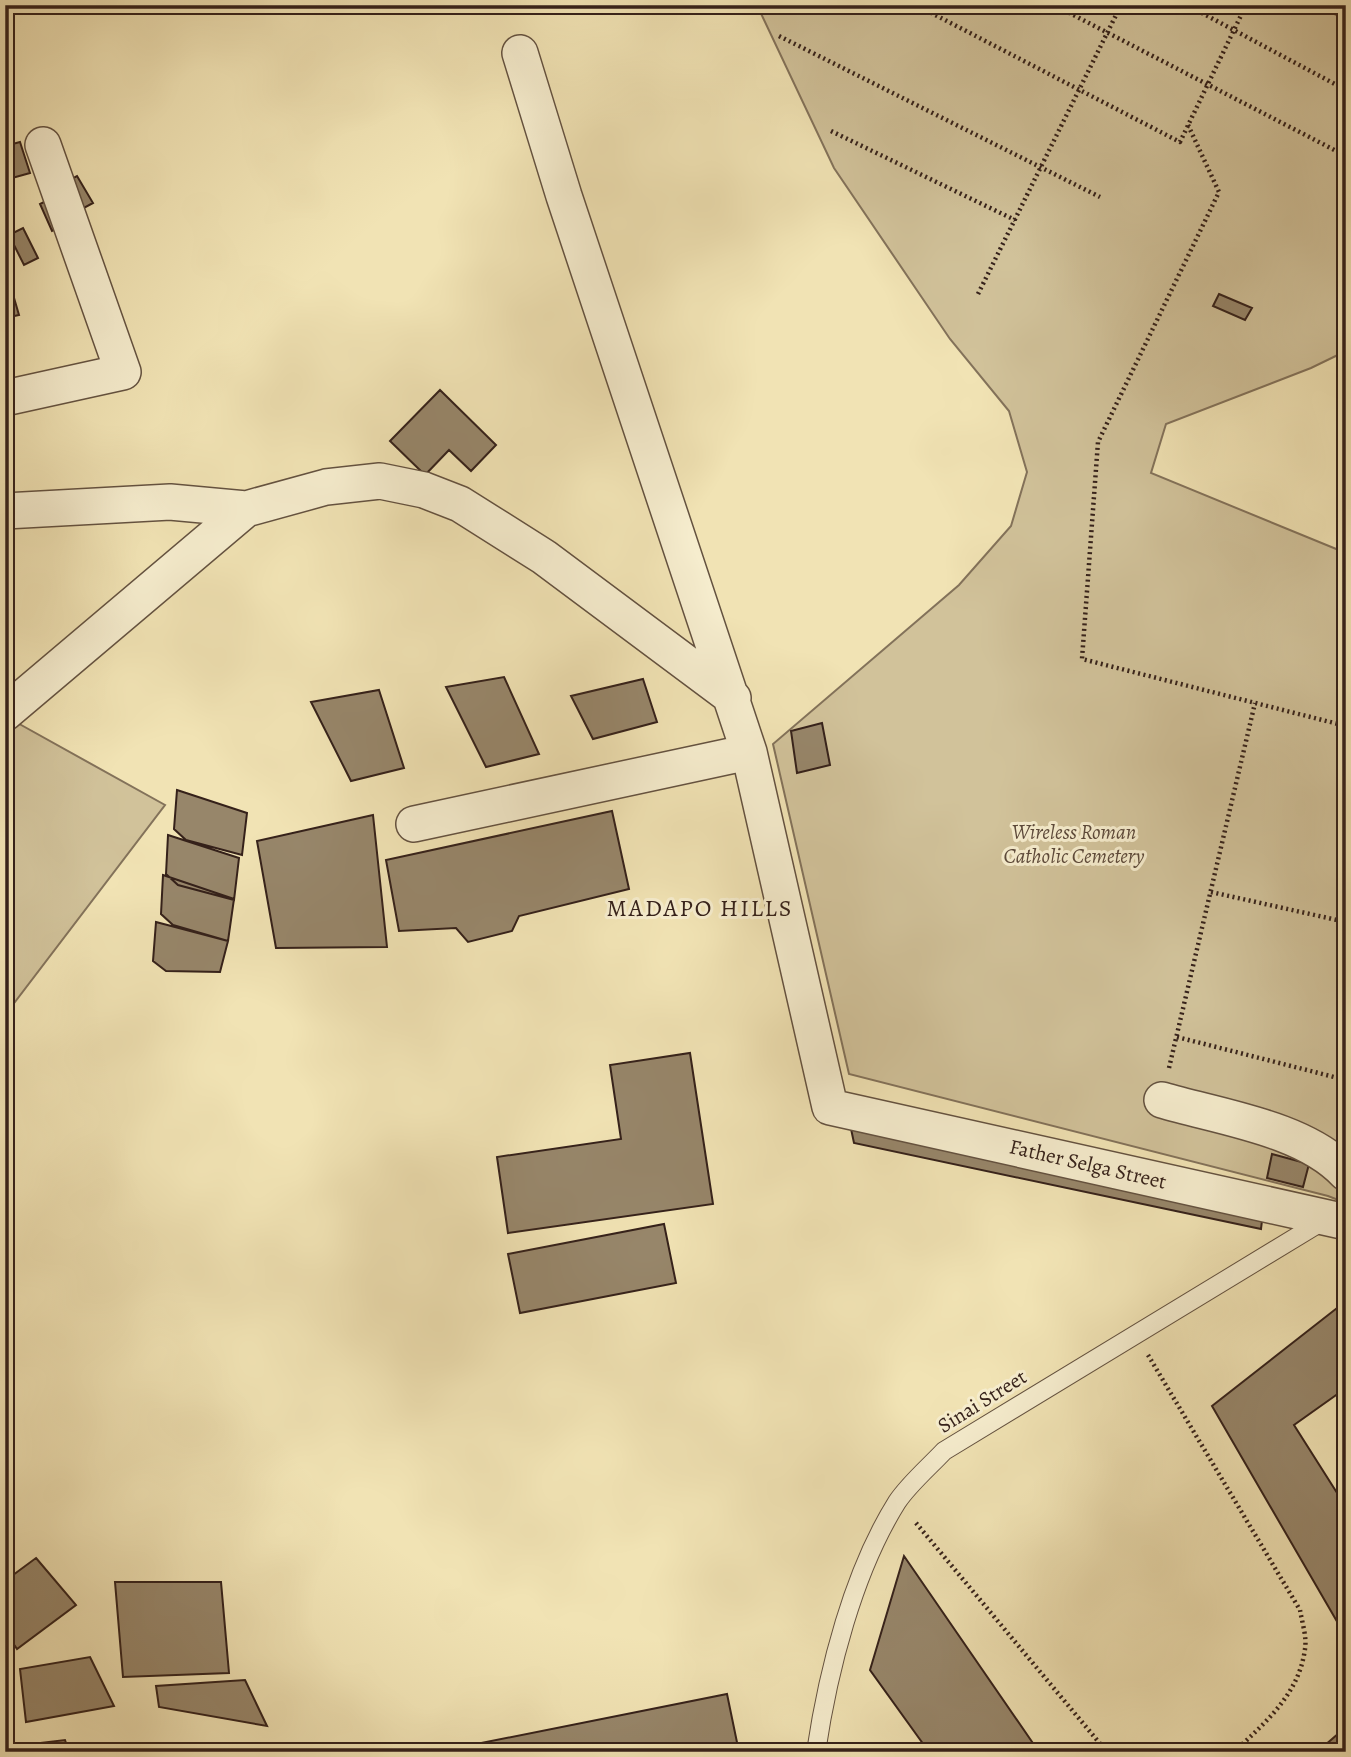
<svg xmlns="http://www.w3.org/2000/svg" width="1351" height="1757" viewBox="0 0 1351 1757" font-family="Alegreya,serif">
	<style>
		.green { fill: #d1c29a; stroke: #83725a; stroke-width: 2 }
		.building { fill: #97866a; stroke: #35211a; stroke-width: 2 }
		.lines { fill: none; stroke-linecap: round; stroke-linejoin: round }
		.service-casing { stroke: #645240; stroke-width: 20 }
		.minor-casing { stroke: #645240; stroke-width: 38 }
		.path { stroke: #35211a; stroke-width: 4.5; stroke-dasharray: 2 3.5; stroke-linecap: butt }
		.service { stroke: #f6edce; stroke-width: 18 }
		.minor { stroke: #f6edce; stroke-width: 35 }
		.labels { text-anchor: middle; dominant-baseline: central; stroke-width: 6; stroke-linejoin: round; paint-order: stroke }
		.park-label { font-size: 21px; font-style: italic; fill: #5c493a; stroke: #f6edce }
		.street-label { font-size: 21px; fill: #35211a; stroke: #f6edce }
		.quarter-label { font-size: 24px; letter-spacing: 2px; fill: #35211a; stroke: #f6edce }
	</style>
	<rect width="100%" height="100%" fill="#f1e3b4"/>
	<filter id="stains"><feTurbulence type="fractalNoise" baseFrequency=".00286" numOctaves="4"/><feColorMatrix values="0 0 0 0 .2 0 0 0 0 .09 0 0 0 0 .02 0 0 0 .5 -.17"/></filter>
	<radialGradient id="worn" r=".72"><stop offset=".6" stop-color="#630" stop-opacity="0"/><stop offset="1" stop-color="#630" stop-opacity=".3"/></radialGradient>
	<path class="green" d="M757,5h560l29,15v331l-35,17 -145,56 -15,49 195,80v650l-18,-7 -479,-122 -76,-330 186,-159 52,-59 16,-54 -18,-61 -59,-72 -116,-171z
		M5,716l160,89 -160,210z"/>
	<path class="building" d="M20,142l10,31 -25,7v-34z
		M77,176l16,27 -11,6 -16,-27z
		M52,198l13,27 -13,6 -12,-27z
		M23,228l15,30 -14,7 -15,-30z
		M12,291l7,24 -14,3v-25z
		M1219,294l33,14 -7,12 -32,-14z
		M440,390l56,55 -25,26 -22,-21 -24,25 -35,-34z
		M504,677l35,77 -53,13 -40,-80z
		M643,679l14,43 -64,17 -22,-43z
		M379,690l25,78 -53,13 -40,-79z
		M822,723l8,42 -33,8 -6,-42z
		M177,790l70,23 -5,42 -56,-15 -12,-11z
		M612,811l17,78 -110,27 -7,15 -44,11 -12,-14 -57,3 -13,-71z
		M373,815l14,132 -111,1 -19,-107z
		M168,835l71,23 -5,42 -56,-15 -12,-11z
		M163,875l71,24 -6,42 -55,-16 -12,-11z
		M156,922l72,19 -8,31 -54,-1 -13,-10z
		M690,1053l23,151 -205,29 -11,-76 124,-18 -11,-74z
		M850,1124l413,88 -2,17 -407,-86z
		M1272,1154l37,10 -6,23 -36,-9z
		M664,1224l12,59 -156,30 -12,-59z
		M1346,1301v87l-52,37 52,82v130l-134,-231z
		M904,1556l135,196h-110l-59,-82z
		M36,1558l40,47 -59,44 -12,-18v-50z
		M115,1582h106l8,91 -106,4z
		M90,1657l24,49 -88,16 -6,-53z
		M245,1680l22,46 -108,-19 -3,-21z
		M727,1694l12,58h-303z
		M1346,1727v25h-29z
		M65,1740l4,12h-36l-2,-8z"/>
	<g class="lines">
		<defs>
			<path id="service" d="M816,1752c12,-81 37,-180 81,-250 12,-18 32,-35 47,-51l382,-232"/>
			<path id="minor" d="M520,53l44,143 185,556 81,355 516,115
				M5,398l118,-26 -80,-227
				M5,511l165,-9 76,7 80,-22 54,-6 44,9 36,14 84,53 189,141
				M5,713l241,-204
				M414,824l335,-72
				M1162,1100c57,17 142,28 184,73"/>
		</defs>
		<use href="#service" class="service-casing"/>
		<use href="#minor" class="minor-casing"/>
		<path class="path" d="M916,5l264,137 66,-137
			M1054,5l292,151
			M1187,5l159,85
			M779,36l321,161
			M1188,125l31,67 -121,250 -16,217 264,67
			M831,131l184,89
			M978,294l143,-289
			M1211,892l135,30
			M1177,1037l169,43
			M1169,1068l86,-365
			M1148,1355l152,255c2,12 7,27 5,39 -6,45 -39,73 -71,103
			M916,1523l191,229"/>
		<use href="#service" class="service"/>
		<use href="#minor" class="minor"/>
	</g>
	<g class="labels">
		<g class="park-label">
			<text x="1074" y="832">Wireless Roman<tspan x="1074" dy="24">Catholic Cemetery</tspan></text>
		</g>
		<g class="street-label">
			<text transform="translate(1088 1164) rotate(13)">Father Selga Street</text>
			<text transform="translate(982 1401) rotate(-32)">Sinai Street</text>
		</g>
		<g class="quarter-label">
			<text x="700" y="908">MADAPO HILLS</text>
		</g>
	</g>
	<rect width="1351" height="1757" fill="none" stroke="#f1e3b4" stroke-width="28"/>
	<rect x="7" y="7" width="1337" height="1743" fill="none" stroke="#35211a" stroke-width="3.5"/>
	<rect x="14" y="14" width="1323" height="1729" fill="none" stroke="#35211a" stroke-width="2"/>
	<rect width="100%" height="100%" filter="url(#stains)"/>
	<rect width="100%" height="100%" fill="url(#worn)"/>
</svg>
